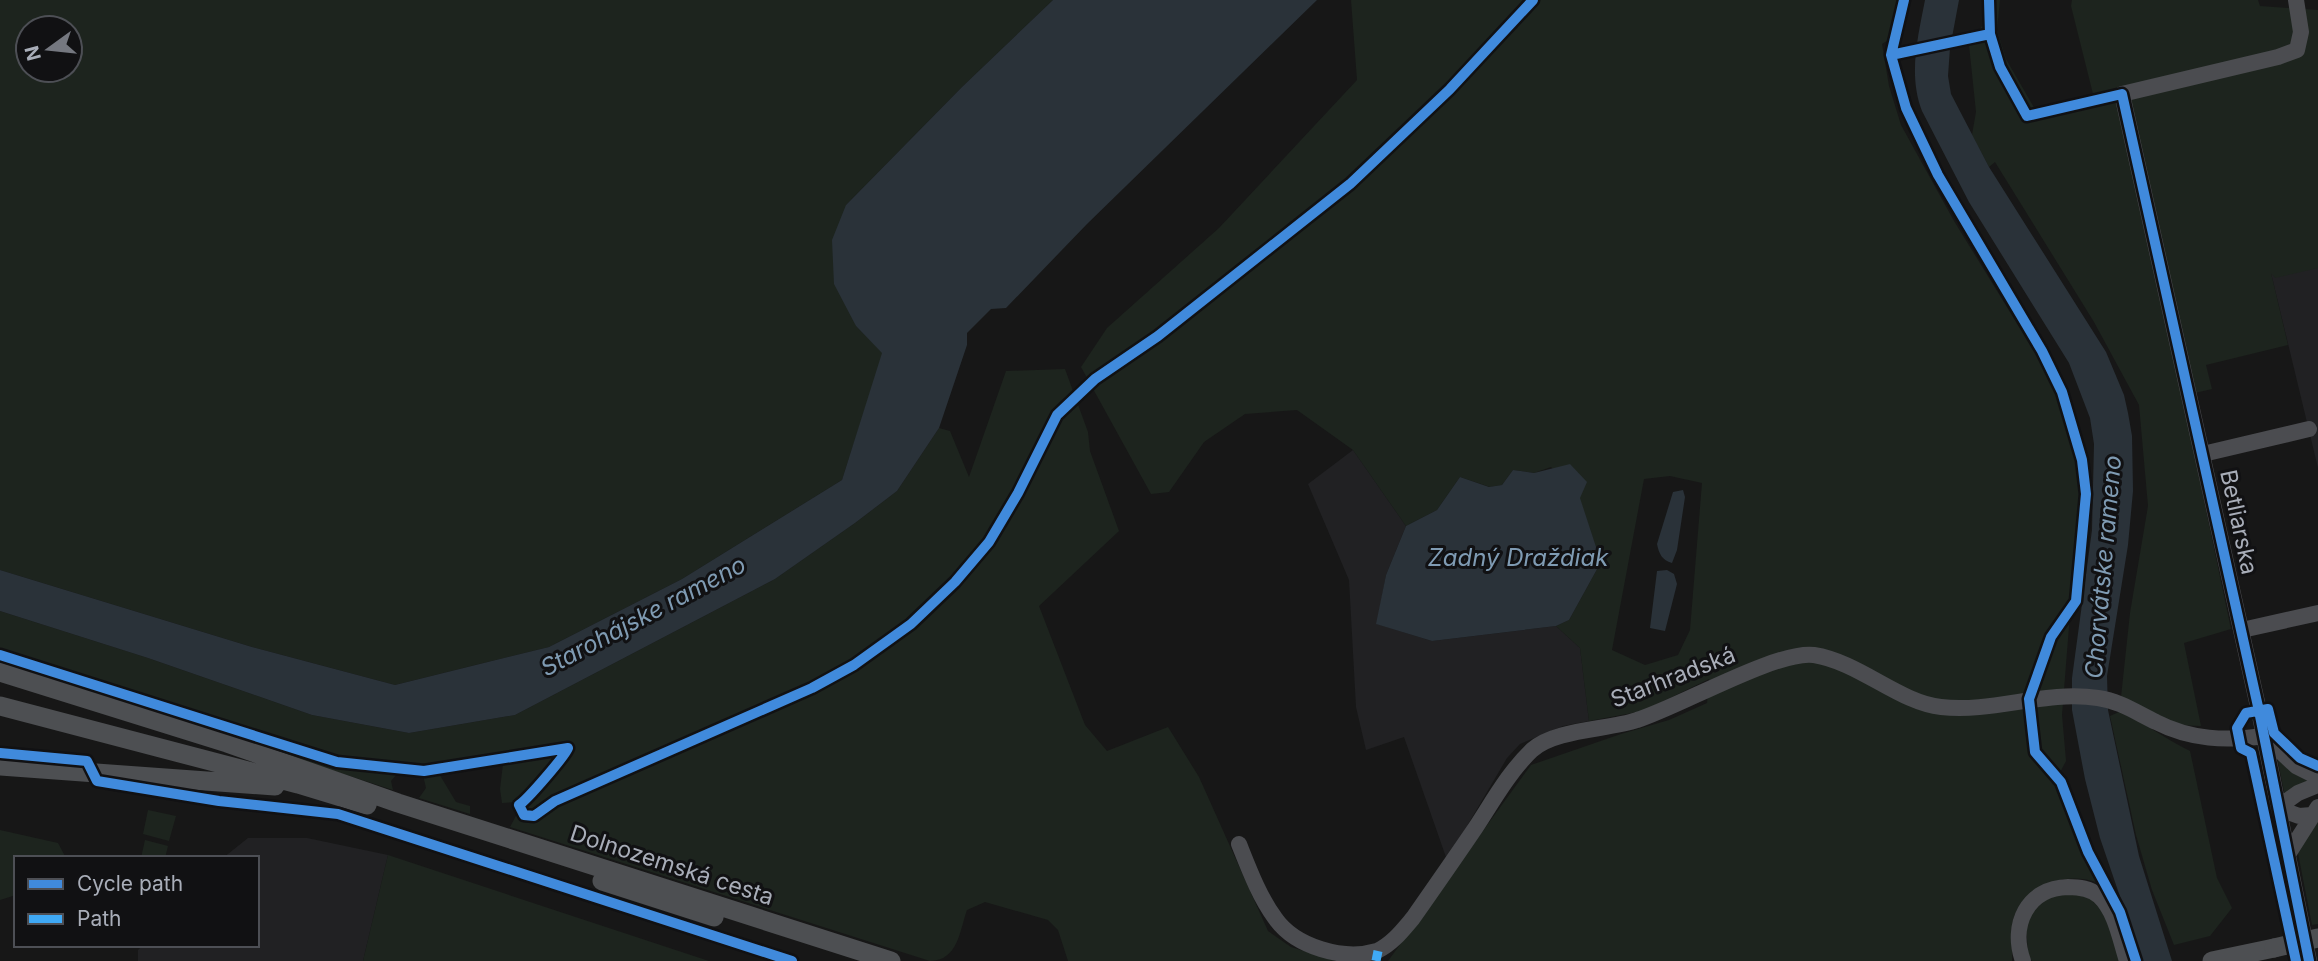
<svg xmlns="http://www.w3.org/2000/svg" width="2318" height="961" viewBox="0 0 2318 961" font-family="Inter,sans-serif">
	<style>
		.built { fill: #212123 }
		.green { fill: #1d241e; fill-rule: evenodd }
		.water { fill: #2a3239 }
		.lines { fill: none; stroke-linecap: round; stroke-linejoin: round }
		.minor { stroke: #4b4c50; stroke-width: 16 }
		.major { stroke: #4d4f52; stroke-width: 19 }
		.major-bridge { stroke: #4d4f52; stroke-width: 19 }
		.quiet { stroke: #3fa9f5; stroke-width: 9; stroke-dasharray: 18 9; stroke-linecap: butt }
		.cycleway-casing { stroke: #111113; stroke-width: 15 }
		.cycleway { stroke: #408adc; stroke-width: 10 }
		.labels { text-anchor: middle; dominant-baseline: central; stroke-width: 6; stroke-linejoin: round; paint-order: stroke }
		.street-label { font-size: 23px; fill: #a8adb8; stroke: #111113 }
		.water-label { font-size: 24px; font-style: italic; fill: #7f9bb3; stroke: #111113 }
	</style>
	<rect width="100%" height="100%" fill="#171717"/>
	<path class="built" d="M2318,85v383l-48,-199z
		M1353,450l53,76 -20,49 -9,49 55,17 124,-15 24,22 9,73 -26,5 -43,18 -13,14 -60,102 -43,-123 -38,13 -10,-43 -7,-127 -41,-96z
		M248,838h59l81,17 -25,106h-225v-11l5,-5h114v-87h-34z"/>
	<path class="green" d="M0,0h1053l-91,87 -116,118 10,121 27,27 -41,127 -160,99 -133,68 -154,38 -143,-38 -252,-77zM28,28h42v42h-42z
		M1351,0h550l-8,37 -11,7 7,42 12,39 53,96 93,151 15,38 12,42 6,36 -18,227 4,46 -10,19 40,102c-31,-10 -70,2 -82,35 -5,15 -1,29 -2,44h-624l143,-196 90,-31 48,-14 38,-17 2,-24 -66,32 -54,10 -9,-73 -24,-22 13,-6 32,-58 -22,-65 -28,-30 -17,6 -21,-3 -11,15 -12,2 -30,-10 -23,33 -31,16 -53,-76 -56,-40 -52,4 -41,28 -35,50 -18,2 -70,-127 26,-39 112,-100 138,-148zM1670,476l32,7 -12,147 -12,25 -33,10 -33,-15 32,-171z
		M1984,0h16l-3,30 9,29 30,52 58,-13 -23,-92 1,-6h186l2,6 58,4v258l-43,10 -4,-5 17,72 -82,20 6,24 -30,7 49,233 -47,14 17,83 -24,-1 -56,-28 9,-84 18,-107 -9,-101 -45,-83 -99,-160 -6,5 -17,-32 4,-23 -7,-67 13,-19z
		M1065,369l23,63 2,19 29,80 -80,75 46,119 22,26 61,-24 31,50 69,154 23,16 45,14h-268l-10,-31 -10,-10 -63,-18 -18,8c-8,23 -9,50 -37,51l-420,-134 8,-15 -1,-10 -15,1 -2,-14 3,-25 -65,8 18,30 14,4v8l-51,-16 7,-10 -3,-13 -26,-1 -6,7 2,9 -393,-127v-52l148,47 164,57 97,18 106,-18 260,-136 80,-56 42,-32 42,-63 11,3 19,46 37,-106z
		M2119,712c25,10 46,27 71,39l27,127 15,30 -22,28 -36,9 -22,-55 -16,-55 -26,-119z
		M2277,757l41,25 -33,14z
		M148,810l28,6 -7,25 -26,-7z
		M2318,816v108l-6,1 -15,-77z
		M0,830l58,13 8,15h-50v37l-16,5z
		M145,840l23,6 -3,12h-24z
		M388,855l321,106h-346z
		M2070,892l19,5 16,17 16,47h-89l-4,-5 -2,-35 20,-24z"/>
	<path class="water" d="M1053,0h264l-230,224 -81,84 -15,1 -24,24v12l-28,83 -42,63 -42,32 -80,56 -260,136 -106,18 -97,-18 -164,-57 -148,-47v-41l252,77 143,38 154,-38 133,-68 160,-99 40,-127 -26,-27 -22,-42 -2,-44 14,-35 116,-118z
		M1925,0h34l-9,48 -2,28 3,18 38,73 117,185 18,43 4,18 4,23 1,55 -5,54 -21,131 1,34 31,146 33,105h-30l-42,-123 -15,-59 -13,-69v-32l20,-148 2,-86 -4,-26 -21,-55 -100,-161 -47,-91c-14,-36 -4,-74 3,-111z
		M1570,464l17,18 -7,16 21,64 -32,58 -13,6 -124,15 -56,-17 10,-49 20,-49 31,-16 23,-33 29,10 13,-2 11,-15 21,3z
		M1683,490l2,7 -8,53 -5,13c-10,-3 -13,-9 -15,-19l16,-52z
		M1667,570l7,4 3,10 -12,47 -15,-3 7,-57z"/>
	<g class="lines">
		<path class="minor" d="M2296,0l5,32 -4,18 -19,7 -156,37 137,617 50,250
			M2203,454l106,-25
			M2242,630l76,-17
			M2264,736l32,30 22,11
			M2277,808l21,-15 20,-8
			M2277,808l22,8 13,-1
			M1239,844c10,25 20,52 36,74 20,29 69,43 102,33 15,-7 25,-20 36,-33 21,-30 42,-60 63,-91 17,-26 33,-55 56,-77 23,-21 76,-20 105,-30 42,-13 140,-70 177,-65 45,7 86,48 127,52 53,6 104,-17 157,-9 22,3 39,15 58,24 35,18 70,19 108,14
			M2287,856l31,-49
			M2023,961c-13,-36 4,-73 45,-74 11,0 22,1 31,9 17,16 21,44 28,65"/>
		<path class="major" d="M0,672l227,71 171,60 493,158
			M0,706l298,78 69,21
			M0,766l275,20
			M602,881l112,36
			M2212,961l62,-13"/>
		<path class="major-bridge" d="M2274,948l44,-10"/>
		<path class="quiet" d="M1376,961l2,-10"/>
		<defs>
			<path id="cycleway" d="M1904,0l-13,55 15,53 32,67 104,176 20,41 20,68 4,34 -10,107 -25,36 -22,62 6,53 26,30 27,70 32,60 16,49
				M1989,0l1,34 10,33 27,49 95,-22 137,617 50,250
				M1891,55l99,-21
				M0,655l337,107 87,9 144,-23
				M568,748c-3,8 -40,51 -49,57l5,10 10,1 21,-15 257,-113 42,-23 57,-41 44,-42 34,-40 29,-49 39,-78 38,-36 63,-43 192,-152 100,-95 83,-89
				M0,753l87,8 10,20 122,20 119,13 454,147
				M2296,961l-45,-208 -10,-5 -4,-20 9,-15 22,-4 6,24 26,25 18,8"/>
		</defs>
		<use href="#cycleway" class="cycleway-casing"/>
		<use href="#cycleway" class="cycleway"/>
	</g>
	<g class="labels">
		<g class="street-label">
			<text transform="translate(2239 522) rotate(78)">Betliarska</text>
			<text transform="translate(1673 677) rotate(-21)">Starhradská</text>
			<text transform="translate(672 865) rotate(18)">Dolnozemská cesta</text>
		</g>
		<g class="water-label">
			<text x="1518" y="557">Zadný Draždiak</text>
			<text transform="translate(2103 567) rotate(-85)">Chorvátske rameno</text>
			<text transform="translate(643 616) rotate(-28)">Starohájske rameno</text>
		</g>
	</g>
	<rect x="14" y="856" width="245" height="91" fill="#111113" stroke="#4d4f55" stroke-width="2"/>
	<rect x="28" y="879" width="35" height="10" fill="#408adc" stroke="#4d4f55" stroke-width="2"/>
	<text x="77" y="891" font-size="21" fill="#a8adb8">Cycle path</text>
	<rect x="28" y="914" width="35" height="10" fill="#3fa9f5" stroke="#4d4f55" stroke-width="2"/>
	<text x="77" y="926" font-size="21" fill="#a8adb8">Path</text>
	<g transform="translate(49 49) rotate(255)"><circle r="33" fill="#111113" stroke="#4d4f55" stroke-width="2"/>
	<path d="M0-5L12 26L0 18L-12 26Z" fill="#757880"/>
	<text y="-10" font-size="19" font-weight="bold" text-anchor="middle" fill="#a8adb8">N</text>
	</g>
</svg>
